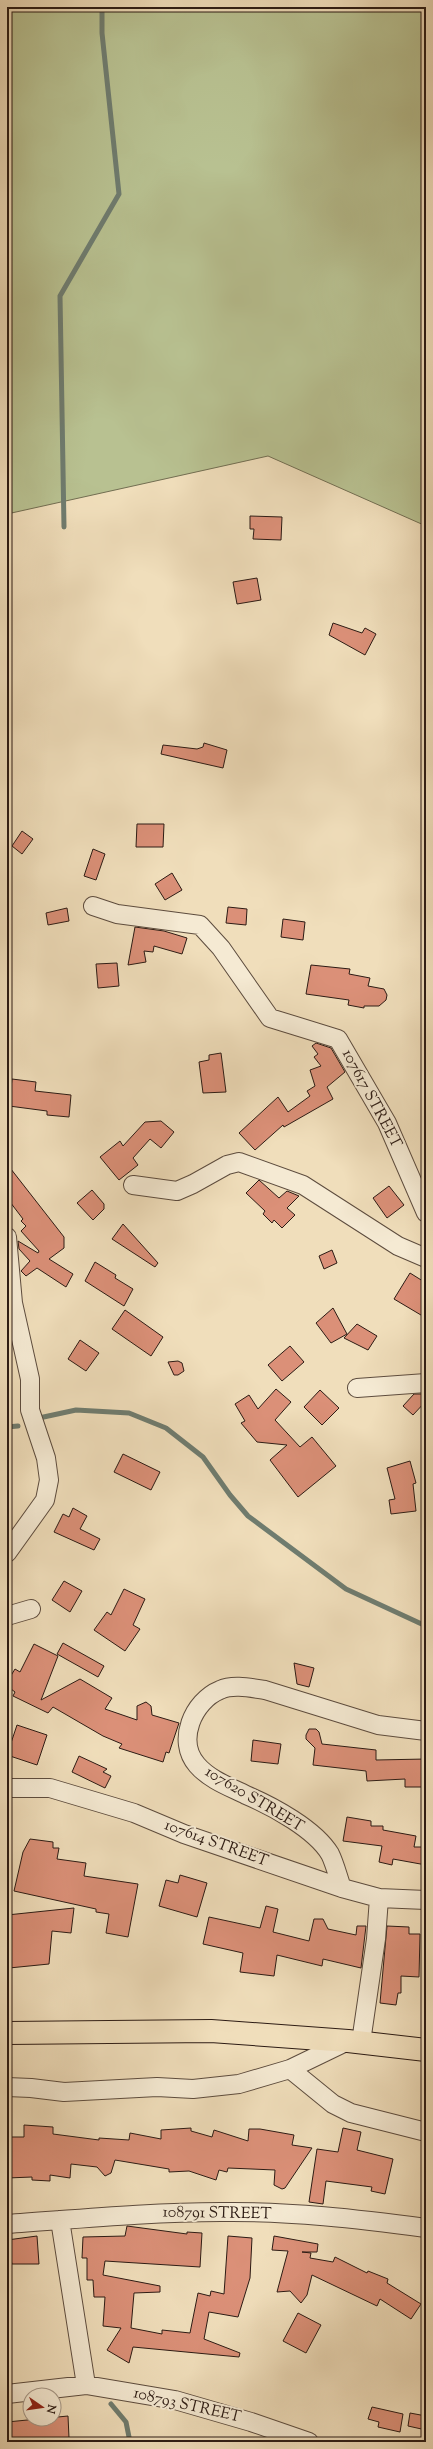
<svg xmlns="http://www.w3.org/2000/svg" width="433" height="2449" viewBox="0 0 433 2449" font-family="'Sorts Mill Goudy',serif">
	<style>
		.green { fill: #b8c191; stroke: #726e52 }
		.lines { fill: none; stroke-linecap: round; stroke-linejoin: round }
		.stream { stroke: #6f7c6f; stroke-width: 5 }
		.building { fill: #db9078; stroke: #2c1b14 }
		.minor-casing { stroke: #5d4c3e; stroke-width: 20 }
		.major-casing { stroke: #2c1b14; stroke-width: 24 }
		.minor { stroke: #f5ead3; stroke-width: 18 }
		.major { stroke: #f0debb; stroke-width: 22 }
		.labels { text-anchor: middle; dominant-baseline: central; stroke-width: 4; stroke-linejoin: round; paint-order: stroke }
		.street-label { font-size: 16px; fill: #2c1b14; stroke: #f5ead3 }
	</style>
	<rect width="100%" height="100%" fill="#f0debb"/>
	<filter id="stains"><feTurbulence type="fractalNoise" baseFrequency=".005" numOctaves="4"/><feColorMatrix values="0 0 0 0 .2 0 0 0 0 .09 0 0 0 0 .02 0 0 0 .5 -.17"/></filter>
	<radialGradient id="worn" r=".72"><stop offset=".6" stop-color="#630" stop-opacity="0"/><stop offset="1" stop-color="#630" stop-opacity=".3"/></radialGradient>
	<path class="green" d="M7,7h419v519l-158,-70 -261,58z"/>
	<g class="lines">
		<path class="stream" d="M64,527l-4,-231 59,-102 -17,-161v-26
			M39,1418l37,-8 53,3 37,15 37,29 27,38 18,21 98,73 80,37
			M7,1427l11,-1
			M111,2404l15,18 4,20"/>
	</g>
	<path class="building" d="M250,516l32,1 -1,23 -28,-1 1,-10h-4z
		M257,578l4,22 -24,4 -4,-22z
		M333,623l29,10 3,-5 11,6 -11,21 -36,-20z
		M204,743l23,7 -4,18 -62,-14 2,-9 34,4 6,-2z
		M137,824h27l-1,23h-27z
		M22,831l11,8 -11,15 -10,-8z
		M93,849l12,5 -9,26 -12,-4z
		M172,873l10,17 -17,10 -10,-16z
		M228,907l19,2 -1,16 -20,-2z
		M67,908l2,13 -21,4 -2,-12z
		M283,919l22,3 -2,18 -22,-3z
		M135,927l29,4 23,7 -5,16 -28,-8 -1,6 -9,-1 2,11 -18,3z
		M117,963l2,23 -21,2 -2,-24z
		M311,965l39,4 -1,5 21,4 -2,8 16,3 3,6 -1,5 -7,6h-15v2l-16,-3 1,-5 -43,-6z
		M316,1043l15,5 14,24 -18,15 6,12 -49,28 -1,-2 -28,25 -16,-17 39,-36 10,15 22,-16 -3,-5 8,-5 -5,-16 11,-4 -7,-9 4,-3 -6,-8z
		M221,1053l5,39 -23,1 -4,-31 10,-2v-5z
		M12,1079l24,3 -1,9 36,4 -2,22 -22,-2v-4l-38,-5z
		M161,1121l13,11 -13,16 -11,-9 -17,19 5,7 -19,15 -19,-23 20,-16 3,5 22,-24z
		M7,1164l57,73v11l-15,11 24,15 -7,13 -29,-19 -11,8 -5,-5 9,-10 -11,-12 -1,-8 20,12 1,-2 -18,-20 5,-5 -5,-5 2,-2 -16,-21z
		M259,1180l20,18 8,-7 12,5 -12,12 8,7 -13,13 -8,-8 -2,3 -9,-9 2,-3 -19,-18z
		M389,1186l15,19 -17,13 -14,-20z
		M92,1190l12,14v5l-11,11 -16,-17z
		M123,1224l35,39 -3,4 -43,-28z
		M332,1250l5,13 -13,6 -5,-13z
		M95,1262l21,13 -1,3 18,11 -9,17 -39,-25z
		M410,1273l16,10v35l-32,-19z
		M333,1308l14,26 -16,9 -15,-20z
		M125,1310l38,27 -12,19 -39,-27z
		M357,1324l20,12 -9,14 -24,-12z
		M80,1340l19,13 -13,18 -18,-12z
		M290,1346l14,16 -22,19 -14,-16z
		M178,1361l4,2 2,8 -6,4h-4l-6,-13z
		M276,1389l15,13 -16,18 25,27 12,-10 24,29 -38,31 -28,-37 17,-15 -30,-3 -16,-19 4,-2 -10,-17 14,-9 9,14z
		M320,1390l19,18 -17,17 -18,-18z
		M414,1394h8l4,3v4l-13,14 -10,-9z
		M123,1454l37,18 -9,18 -37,-18z
		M410,1461l6,22 -3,1 3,27 -25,3 -2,-14 6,-1 -8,-31z
		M73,1508l14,8 -7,13 20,10 -6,11 -40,-18 9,-18 6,3z
		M64,1581l18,10 -12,21 -18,-12z
		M124,1589l21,10 -12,26 7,4 -15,22 -31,-21 13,-18 4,3z
		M63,1643l41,23 -6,11 -41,-23z
		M34,1644l24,12 -17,44 39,-21 32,19 -7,11 32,11v-14l9,-4 5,4 1,9 27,8 -10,30 -3,-1 -3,10 -44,-14 3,-4 -19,-8 -50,-29 -5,6 -35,-17 2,-4 -8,-6v-4l8,-13 5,3z
		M294,1663l20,5 -5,19 -12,-3z
		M17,1725l30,10 -10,30 -30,-10z
		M309,1729h7l3,3 3,12 54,6v10l50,-1v28h-21v-8l-38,2 -1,-10 -53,-6 2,-17 -9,-9v-4z
		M253,1740l28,4 -3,20 -27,-3z
		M79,1756l28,13 -4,3 8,4 -6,12 -33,-16z
		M347,1817l24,4v5h12v4l33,6 -2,11h12v18l-33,-6 -1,6 -13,-3 3,-16 -39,-5z
		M30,1839l23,3v6h6l-2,11 29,4 -2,13 54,8 -10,53 -22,-4 3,-19 -13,-2v-3l-82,-18 9,-39z
		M180,1875l27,8 -10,34 -38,-11 7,-26 12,3z
		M266,1906l12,3 -5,23 36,9 5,-22h9l5,10 28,6 1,-9h9l-5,42 -38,-9 -1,7 -45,-11 -3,21 -34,-4 3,-19 -40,-9 6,-27 51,11z
		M74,1908l-3,25 -19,-2 -3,33 -40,4 -2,-53z
		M387,1926l22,1v7h11l-1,43 -18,-1v17h-3l-2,12 -16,-2z
		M24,2125l29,2v7l46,6v-2l30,2 1,-7 31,6v-9l30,-2v3l21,6 2,-7 34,11 1,-12h11l34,6 -2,10 20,3 -27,40 -3,1 -8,-4 1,-15 -47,-2 -1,4 -8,-2 -3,10 -27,-9 -20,1v-3l-54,-9 -4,13 -6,3 -8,-9 -26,-3 -1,14 -20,-3v6l-18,-1v-3l-25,1v-41h17z
		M343,2128l18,4 -4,18 36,9 -8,35 -14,-3 1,-4 -46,-6 -3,23 -14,-2 8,-53 21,3z
		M127,2226l60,8v-2l15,1 -2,34 -95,-6 -2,14 57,11v6l-26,1 -3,35 31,6v-4l28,3 8,-40 12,3 1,-5 13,3 4,-58 24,2 -2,40 -12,39 -29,-5 -5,27 36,14 -1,4 -106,-10 -4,16 -22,-13 14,-22 -18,-2 2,-29h-11l-1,-17h-6v-22h-5l1,-21 42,-1z
		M37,2236l2,28h-27l-1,-4 -4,1v-21z
		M274,2236l44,8 -1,8h-15l9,1 -1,5 23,4 2,-5 32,16 1,-2 20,8 -1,4 34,21 -10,15 -31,-20 -3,7 -65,-31 -5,20 -6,8 -11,-12 -13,1 11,-41 -16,-1z
		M298,2313l23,12 -15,28 -23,-12z
		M372,2407l31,7 -3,18 -22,-5 1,-5 -11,-3z
		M410,2413l16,3v14l-18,-4z
		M68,2416l1,22 -62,4v-20z"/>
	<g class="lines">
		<defs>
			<path id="minor" d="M93,906l24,8 83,11 21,23 49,70 68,21 49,84 39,90
				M133,1185l44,6 16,-7 34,-19 12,-3 64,23 95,61 28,12
				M7,1237l6,66 17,76v31l16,48 3,22 -4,20 -38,53
				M357,1388l69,-5
				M7,1616l24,-7
				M7,1788h43l84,25 50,21 158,54 37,10 47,2
				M342,1888c-4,-11 -7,-24 -12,-34 -15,-25 -58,-48 -84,-59 -16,-8 -36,-15 -49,-30 -21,-24 -4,-64 23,-75 13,-6 31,-2 45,0l113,35 48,6
				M361,2042l15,-103 3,-41
				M290,2069l43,35 18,9 75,19
				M7,2087l24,1 33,4 93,-5 36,2 46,-5 51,-15 58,-28
				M60,2220l26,165
				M7,2224c71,-5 142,-12 214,-12 68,-1 138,7 205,16
				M7,2394l79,-9 89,15 76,22 58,20"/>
			<path id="major" d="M7,2033l204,-2 137,10 78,9"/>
		</defs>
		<use href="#minor" class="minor-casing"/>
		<use href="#major" class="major-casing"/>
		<use href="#minor" class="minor"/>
		<use href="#major" class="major"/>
	</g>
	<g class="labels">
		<g class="street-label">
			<text transform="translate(371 1099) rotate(62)">107617 STREET</text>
			<text transform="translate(254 1800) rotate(31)">107620 STREET</text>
			<text transform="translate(216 1844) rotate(20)">107614 STREET</text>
			<text transform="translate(217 2214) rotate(1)">108791 STREET</text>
			<text transform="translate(187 2406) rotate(13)">108793 STREET</text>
		</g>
	</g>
	<rect width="433" height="2449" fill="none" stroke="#f0debb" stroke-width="24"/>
	<rect x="8" y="8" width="417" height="2433" fill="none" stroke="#2c1b14" stroke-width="2"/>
	<rect x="12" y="12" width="409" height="2425" fill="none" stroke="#2c1b14"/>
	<g transform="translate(42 2407) rotate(103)"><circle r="19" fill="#f5ead3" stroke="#a59787"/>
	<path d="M0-3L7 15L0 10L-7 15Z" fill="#8f2418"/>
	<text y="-6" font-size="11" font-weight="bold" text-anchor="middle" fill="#2c1b14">N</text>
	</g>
	<rect width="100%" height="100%" filter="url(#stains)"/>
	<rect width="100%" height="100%" fill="url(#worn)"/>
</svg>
